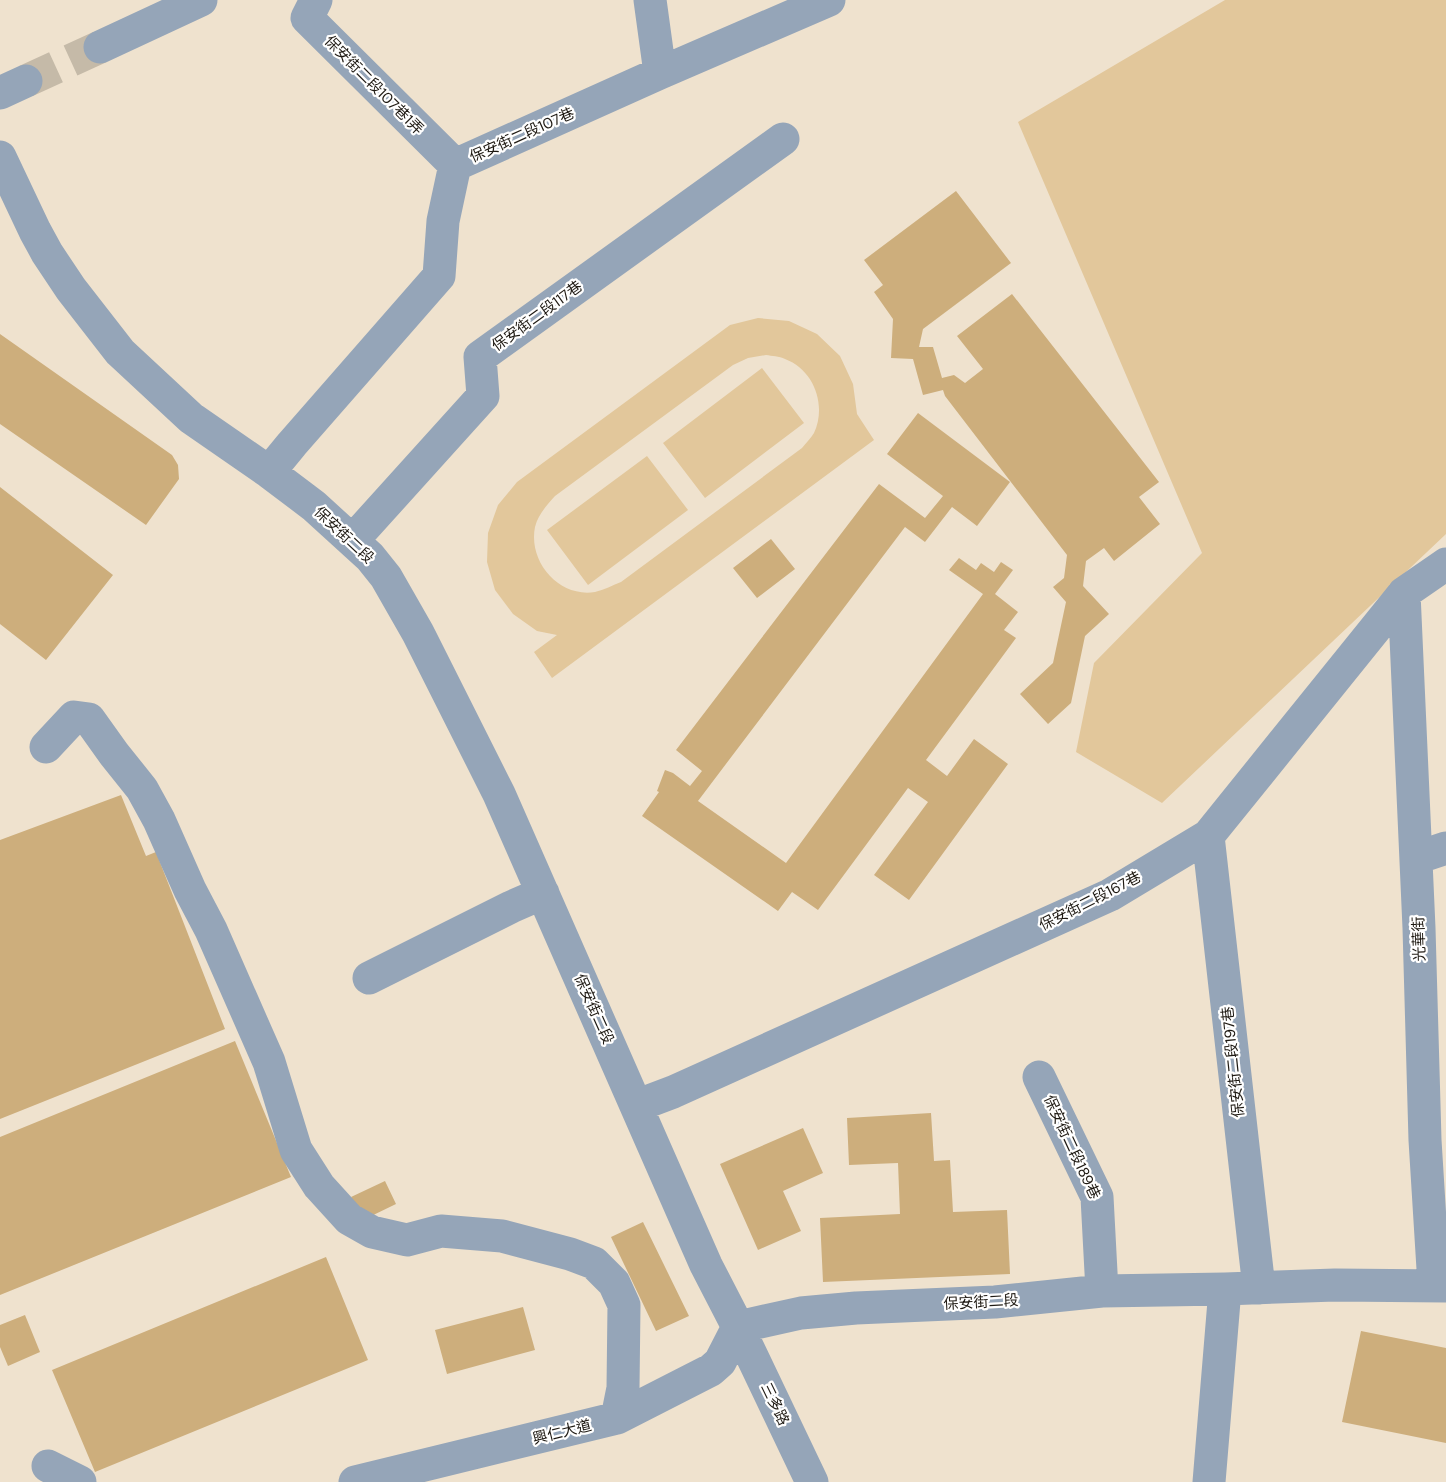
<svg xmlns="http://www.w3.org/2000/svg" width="1446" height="1482" viewBox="0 0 1446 1482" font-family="'DM Sans','Noto Sans TC',sans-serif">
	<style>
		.green { fill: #e2c79b; fill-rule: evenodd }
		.building { fill: #cdae7c }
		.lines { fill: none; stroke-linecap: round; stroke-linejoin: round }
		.minor-tunnel { stroke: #c5baa8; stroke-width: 33; stroke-dasharray: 33 16; stroke-linecap: butt }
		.minor { stroke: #95a5b8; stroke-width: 33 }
		.labels { text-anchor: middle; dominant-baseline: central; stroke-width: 4.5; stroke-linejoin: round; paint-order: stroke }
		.street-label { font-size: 15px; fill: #1e1912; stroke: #fff }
	</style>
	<rect width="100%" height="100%" fill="#efe2ce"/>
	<path class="green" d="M1225,0h221v534l-284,269 -86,-51 18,-89 108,-110 -184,-431z
		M758,318l31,3 28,13 23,22 13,28 4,30 17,26 -322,238 -18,-26 23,-17 -20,-4 -24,-17 -18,-24 -8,-28 1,-29 10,-28 19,-23 213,-157zM766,355c6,1 13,1 19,4 29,11 42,46 29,74 -3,5 -8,10 -12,15l-181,134c-8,3 -17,8 -26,10 -36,6 -67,-30 -60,-65 3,-12 11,-21 20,-31l178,-131 15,-7z
		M762,368l42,55 -99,75 -42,-55z
		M647,456l41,54 -100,75 -41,-55z"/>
	<path class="building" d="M956,191l55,72 -88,66 -4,18h14l9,31 12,-3 11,8 18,-14 -26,-33 55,-42 147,188 -20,15 21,27 -46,37 -10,-13 -18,13 -3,25 26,28 -24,22 -14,67 -23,21 -28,-30 33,-31 13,-61 -13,-15 11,-9 3,-23 -122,-159 -2,-6 -20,5 -10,-36 -22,-1 2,-39 -19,-27 9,-7 -19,-25z
		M0,334l172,121 6,10 1,14 -33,46 -146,-101z
		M918,413l92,69 -33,44 -25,-19 -27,35 -20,-15 -207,274 88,62 197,-269 -34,-24 10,-12 17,12 5,-7 13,9 7,-10 12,8 -18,24 23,18 -14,18 12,8 -90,122 21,16 27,-37 34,25 -99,136 -35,-25 54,-73 -20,-14 -90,122 -26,-18 -14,19 -136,-95 17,-24 -2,-1 8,-21 8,3 17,13 12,-15 -26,-21 203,-266 46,34 18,-22 -56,-42z
		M0,487l113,88 -67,85 -46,-36z
		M771,539l24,30 -38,29 -24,-30z
		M121,795l25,61 10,-4 69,177 -225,90v-279z
		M235,1041l56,136 -291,118v-158z
		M931,1113l3,48 16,-1 3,52 54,-2 3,64 -187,8 -3,-64 80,-4 -2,-51 -49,2 -2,-47z
		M803,1128l20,45 -40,18 18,40 -43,19 -38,-86z
		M385,1181l11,23 -33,16 -12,-23z
		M643,1222l46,94 -33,15 -45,-94z
		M326,1257l42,103 -273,112 -43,-102z
		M523,1307l12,43 -88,24 -12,-44z
		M25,1315l15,37 -32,14 -8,-19v-22z
		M1361,1331l85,17v95l-104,-21z"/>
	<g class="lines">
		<path class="minor-tunnel" d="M26,81l74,-34"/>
		<path class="minor" d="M316,0l-9,18 148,147
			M650,0l10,73
			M100,47l101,-47
			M0,93l26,-12
			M0,157l35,74 12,22 24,36 49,63 71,66 78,54 45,34 56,51 16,20 32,56 81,161 207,471 32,62 74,155
			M269,472l23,-28 147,-168 4,-55 12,-56 205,-92 169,-73
			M353,540l130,-144 -3,-39 303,-218
			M1404,593l15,335 6,212 9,145
			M46,747l28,-30 15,2 25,35 28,35 17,31 31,70 21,40 58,132 27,88 23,36 30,33 23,13 35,8 34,-9 61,5 68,18 24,9 20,20 10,22 -1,83 -6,30
			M1208,836l51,452
			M1416,858l30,-10
			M369,978l142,-71 32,-14
			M1039,1077l58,120 5,94
			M636,1106l37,-14 437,-197 98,-59 196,-243 42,-29
			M738,1327l63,-14 55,-5 139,-6 107,-11 123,-2 110,-4 111,1
			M48,1466l32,16
			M355,1482l262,-64 94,-48 9,-8 18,-35
			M1209,1482l16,-193"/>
	</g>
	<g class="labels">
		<g class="street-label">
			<text transform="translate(374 85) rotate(45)">保安街二段107巷1弄</text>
			<text transform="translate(522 135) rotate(-24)">保安街二段107巷</text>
			<text transform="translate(537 316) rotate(-36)">保安街二段117巷</text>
			<text transform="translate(344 535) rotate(43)">保安街二段</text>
			<text transform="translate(1090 901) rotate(-27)">保安街二段167巷</text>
			<text transform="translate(1419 939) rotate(-92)">光華街</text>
			<text transform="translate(594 1009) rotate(66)">保安街二段</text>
			<text transform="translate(1233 1062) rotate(-96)">保安街二段197巷</text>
			<text transform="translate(1072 1147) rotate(65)">保安街二段189巷</text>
			<text transform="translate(981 1302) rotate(-3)">保安街二段</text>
			<text transform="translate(775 1404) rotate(64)">三多路</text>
			<text transform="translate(562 1432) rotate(-14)">興仁大道</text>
		</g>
	</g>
</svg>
